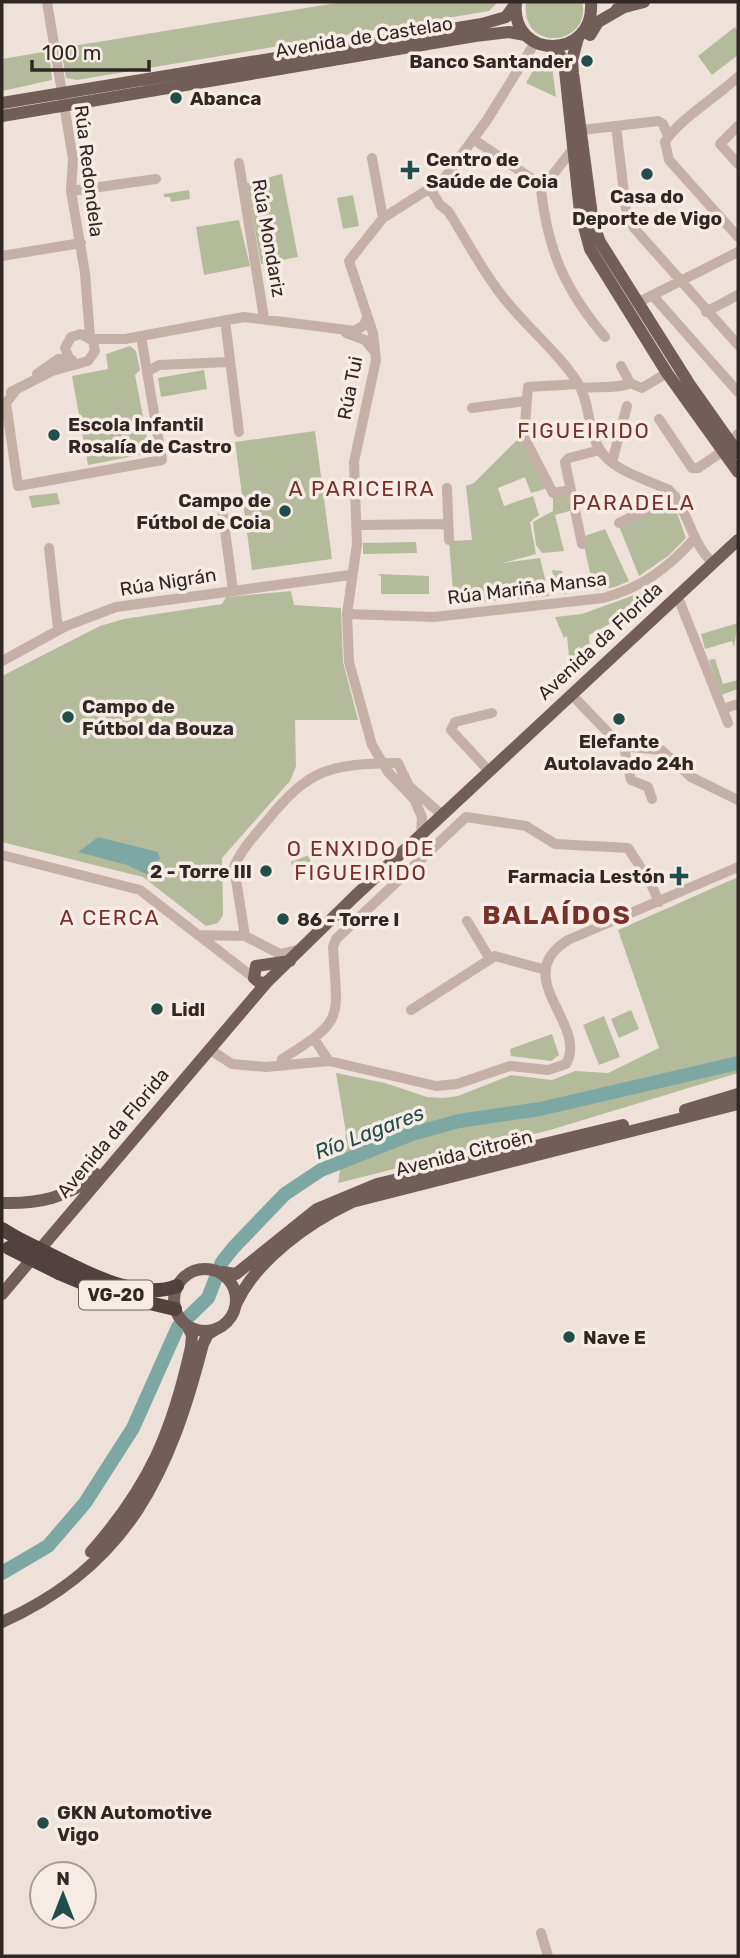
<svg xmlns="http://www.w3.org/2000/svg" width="740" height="1958" viewBox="0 0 740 1958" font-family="Rubik,sans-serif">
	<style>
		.green { fill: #b4bb9b }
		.water { fill: #7ca7a3 }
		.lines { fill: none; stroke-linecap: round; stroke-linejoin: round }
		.river { stroke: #7ca7a3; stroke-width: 14 }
		.minor { stroke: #c4b0a7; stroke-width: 10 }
		.major { stroke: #725e59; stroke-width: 12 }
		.highway { stroke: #51423f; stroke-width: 14 }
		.highway-bridge { stroke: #51423f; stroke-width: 14 }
		.poi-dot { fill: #214e4b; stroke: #f6ece5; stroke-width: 2.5 }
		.labels { text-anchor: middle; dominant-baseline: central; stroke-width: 7; stroke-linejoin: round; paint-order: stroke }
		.shield { fill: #f6ece5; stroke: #6c635f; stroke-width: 2 }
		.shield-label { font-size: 18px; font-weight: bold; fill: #312826 }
		.street-label { font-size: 19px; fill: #312826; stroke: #f6ece5 }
		.poi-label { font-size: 19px; font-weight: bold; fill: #312826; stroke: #f6ece5; text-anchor: start }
		.neighbourhood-label { font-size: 21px; letter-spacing: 2px; fill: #773129; stroke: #f6ece5 }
		.water-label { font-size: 21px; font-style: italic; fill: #214e4b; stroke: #f6ece5 }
		.district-label { font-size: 26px; font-weight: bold; letter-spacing: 2px; fill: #773129; stroke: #f6ece5 }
	</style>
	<rect width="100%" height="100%" fill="#eee1d9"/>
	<path class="green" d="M342,2h156l-9,9 -412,69 -11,-2 -5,-30z
		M526,2h56c10,44 -62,52 -56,0z
		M735,27l3,5v23l-26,20 -14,-19z
		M49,51l3,29 -50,11v-32z
		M542,64l10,3 4,30 -30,-14 9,-16z
		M282,174l16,83 -37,7 -14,-81z
		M189,190l1,9 -19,3 -1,-5h-6v-3z
		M353,195l6,31 -16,3 -6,-31z
		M239,220l11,46 -46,9 -8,-48z
		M130,346l6,5 4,19 -5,5 15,78 -62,12 -16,-89 36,-7 -2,-15z
		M204,370l3,19 -46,8 -3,-19z
		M315,431l17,128 -80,11 -17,-128z
		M521,436l27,52 -17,5 -6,-16 -27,11 6,18 29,-10 6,19 -9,7 6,32 -33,9 37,-5 9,38 -95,8 -5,-63 23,-1 -6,-54 8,-3z
		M57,493l3,11 -28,4 -3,-12z
		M569,493l4,17 -18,5 9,36 -22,2 -6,-8 -3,-23 20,-11v-16z
		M673,502l13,36 -18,18 -29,20 -20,-50z
		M605,529l24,52 -14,6 -21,3 -12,-53z
		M416,542l1,11 -54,1v-11z
		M552,570l10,1 4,23h-5l-2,-5h-3z
		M377,574l52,2v18h-48v-18z
		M291,591l3,14 47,3 2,54 15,58h-63l1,46 -6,15 -68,77 1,57 -5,8 -12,3 -63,-49 -141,-35v-166l98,-50 24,-7 98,-15 4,-7z
		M640,593l7,5 -26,20 -32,17 1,19 -21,2 -2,-20 -3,2 -9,-21 27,-3z
		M738,623l-4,24 -2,-6 -27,8 -4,-15z
		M715,659l8,25 15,-4v9l-17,6 -12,-35z
		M309,855l3,10 -18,6 -3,-9z
		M738,877v196l-188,57 -212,53 8,-50 -10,-60 49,10 42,14 16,1 15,-2 53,-21 41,5 23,-9 33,2 51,-25 -41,-118z
		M631,1010l8,19 -20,9 -8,-19z
		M604,1016l16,41 -21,8 -16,-40z
		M552,1034l7,21 -8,6 -40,-5 -1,-7z"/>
	<path class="water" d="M98,837l60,15 2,7 -12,16 -21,-10 -49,-13z"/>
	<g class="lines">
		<path class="river" d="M2,1573l46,-27 37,-43 48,-75 45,-101 30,-29 14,-36 12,-15 51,-53 36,-24 91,-36 47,-13 81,-12 198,-46"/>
		<path class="minor" d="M47,2l26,157 -2,32 14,82 5,64
			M738,77c-19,18 -62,45 -73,65l4,18 69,77
			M616,126l10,83 8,19 104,117
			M738,126l-18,18 18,20
			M582,130l76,-9 5,3 5,12
			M473,139l71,48
			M572,150l-31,40c7,61 24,100 64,147
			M372,158l11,60
			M239,163l25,155
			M431,190l9,15 8,6c17,26 31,54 49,78 24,34 58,59 81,94 13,21 9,52 25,71 14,18 45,26 66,36 20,20 21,52 44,73
			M71,191l85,-12
			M2,256l79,-13
			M653,296l85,96
			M637,303l101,-51
			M706,312l32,-17
			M225,320l14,112
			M346,333l19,7 10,12
			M92,339h33l119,-22 111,14 9,-6 3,-7
			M621,366l9,17 12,5 25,-15
			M147,372l12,-7 71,-3
			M37,374l21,-15 14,1
			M581,388c14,-2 38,1 49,-5
			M16,390l-10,13 12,83 144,-26 -21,-124
			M11,392l41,-21 36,-10 7,-10 -2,-10 -12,-7 -10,3 -6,11 4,10
			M472,408l54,-7
			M659,419l33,49h6l25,-17
			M731,442l7,-8
			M612,462l15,-56
			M447,488l2,52
			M571,490l-18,3 -29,-56 4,-50 50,-3
			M221,501l12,89
			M619,523l56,-27
			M356,525l92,-1
			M582,544l-17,-82 4,-4 31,-8
			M49,548l9,81
			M677,595l51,128
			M347,614l87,3 169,-19c38,-10 64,-29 90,-58
			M2,661l64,-35 50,-19 234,-32
			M571,694l50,52 40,4 30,27 47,23
			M723,709l15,-5
			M624,747l7,33 17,7 4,12
			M489,771l-38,-41 4,-8 37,-9
			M421,834l1,-17 -8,-18 -26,-27 -16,-27 -23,-83 -2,-48 10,-70 -3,-82 22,-102 -3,-27 -24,-72 34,-43 60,-38 44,-60 44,-71
			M2,855l138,35 114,88
			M467,921l23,38
			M199,935l46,1 35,18 17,-4
			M245,936l-11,-69c7,-17 20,-31 32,-45 44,-55 65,-58 132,-59l11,23 33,29
			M411,1010l84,-54 51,14
			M314,1039l15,22
			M209,1049l23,15 34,3 63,-6 107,25 21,-2 53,-18 38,4 18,-6c23,-40 -58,-87 2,-124l170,-73
			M280,1066l2,-7c65,-40 55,-40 51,-112l3,-8 130,-122 60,9 29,18 73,4 22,34 9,20
			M541,1933l7,23"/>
		<path class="major" d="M516,3c-6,57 79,58 75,-1
			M617,9l27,-7
			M590,35l8,-13 26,-15
			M578,38l-6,22 1,13 20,150 7,19 90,143 48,68
			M548,46l9,5 7,10 16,151 10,37 77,124 71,99
			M2,103l480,-79 24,-7 10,-14
			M2,116l473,-80 34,-4 16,3
			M267,982l-7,1 -6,-5 2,-12 34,-5
			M685,1110l53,-16
			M2,1203c36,1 66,-5 94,-29
			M174 1300a31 31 0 1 1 62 0a31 31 0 1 1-62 0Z
			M222,1272l14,2 81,-65 60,-25 246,-59
			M2,1294l265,-312 87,-85 384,-357
			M236,1304c21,-45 72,-81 116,-102l386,-98
			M91,1552c58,-66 81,-119 100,-205l1,-12 -5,-10
			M2,1622c127,-57 168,-150 201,-278l5,-10 10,-6"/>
		<path class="highway" d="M2,1229l15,9
			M63,1261c32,16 78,39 114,25
			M59,1273l48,20 68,16"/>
		<path class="highway-bridge" d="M17,1238l46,23
			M9,1248l50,25"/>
	</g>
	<g class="poi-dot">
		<circle cx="587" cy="61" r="7"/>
		<circle cx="176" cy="98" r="7"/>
		<path d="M406.5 159.5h7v7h7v7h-7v7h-7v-7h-7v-7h7z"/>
		<circle cx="647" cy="174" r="7"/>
		<circle cx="54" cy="435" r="7"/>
		<circle cx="285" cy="511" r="7"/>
		<circle cx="68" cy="717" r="7"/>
		<circle cx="619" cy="719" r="7"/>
		<circle cx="266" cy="871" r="7"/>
		<path d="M675.5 865.5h7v7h7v7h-7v7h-7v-7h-7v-7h7z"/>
		<circle cx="283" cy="919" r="7"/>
		<circle cx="157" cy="1009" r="7"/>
		<circle cx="569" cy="1337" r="7"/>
		<circle cx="43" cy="1823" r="7"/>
	</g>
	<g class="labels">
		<rect class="shield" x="79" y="1280.5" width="74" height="29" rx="5"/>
		<g class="shield-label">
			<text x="116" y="1295">VG-20</text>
		</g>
		<g class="street-label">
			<text transform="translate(364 37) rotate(-9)">Avenida de Castelao</text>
			<text transform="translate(89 171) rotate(83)">Rúa Redondela</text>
			<text transform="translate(269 238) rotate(80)">Rúa Mondariz</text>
			<text transform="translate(350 388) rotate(-79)">Rúa Tui</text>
			<text transform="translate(168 582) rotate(-9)">Rúa Nigrán</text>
			<text transform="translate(527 588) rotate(-7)">Rúa Mariña Mansa</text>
			<text transform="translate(600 641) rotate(-43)">Avenida da Florida</text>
			<text transform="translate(113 1133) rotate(-50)">Avenida da Florida</text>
			<text transform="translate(464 1153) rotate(-14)">Avenida Citroën</text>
		</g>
		<g class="poi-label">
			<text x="573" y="61" text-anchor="end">Banco Santander</text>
			<text x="190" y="98">Abanca</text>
			<text x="426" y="159">Centro de<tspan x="426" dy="22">Saúde de Coia</tspan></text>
			<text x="647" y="196" text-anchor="middle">Casa do<tspan x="647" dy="22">Deporte de Vigo</tspan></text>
			<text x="68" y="424">Escola Infantil<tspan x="68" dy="22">Rosalía de Castro</tspan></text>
			<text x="271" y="500" text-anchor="end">Campo de<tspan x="271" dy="22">Fútbol de Coia</tspan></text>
			<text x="82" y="706">Campo de<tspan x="82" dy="22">Fútbol da Bouza</tspan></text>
			<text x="619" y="741" text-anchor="middle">Elefante<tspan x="619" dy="22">Autolavado 24h</tspan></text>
			<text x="252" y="871" text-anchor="end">2 - Torre III</text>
			<text x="665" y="876" text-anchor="end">Farmacia Lestón</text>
			<text x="297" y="919">86 - Torre I</text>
			<text x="171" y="1009">Lidl</text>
			<text x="583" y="1337">Nave E</text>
			<text x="57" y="1812">GKN Automotive<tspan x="57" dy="22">Vigo</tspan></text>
		</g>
		<g class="neighbourhood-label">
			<text x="584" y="430">FIGUEIRIDO</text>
			<text x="362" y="488">A PARICEIRA</text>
			<text x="634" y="502">PARADELA</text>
			<text x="361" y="848">O ENXIDO DE<tspan x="361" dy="24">FIGUEIRIDO</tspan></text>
			<text x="110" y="917">A CERCA</text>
		</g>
		<g class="water-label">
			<text transform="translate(369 1132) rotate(-21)">Río Lagares</text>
		</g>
		<g class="district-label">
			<text x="557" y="915">BALAÍDOS</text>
		</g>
	</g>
	<rect width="740" height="1958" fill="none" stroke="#312826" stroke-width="7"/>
	<g transform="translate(63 1895)"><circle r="33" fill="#f6ece5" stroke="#a79e99" stroke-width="2"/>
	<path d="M0-5L12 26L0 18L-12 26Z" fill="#214e4b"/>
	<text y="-10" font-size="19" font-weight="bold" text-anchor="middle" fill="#312826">N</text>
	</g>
	<path d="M32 60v10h117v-10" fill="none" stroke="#312826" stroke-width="3.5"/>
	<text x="42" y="60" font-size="21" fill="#312826" stroke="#f6ece5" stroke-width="5" paint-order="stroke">100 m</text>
</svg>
